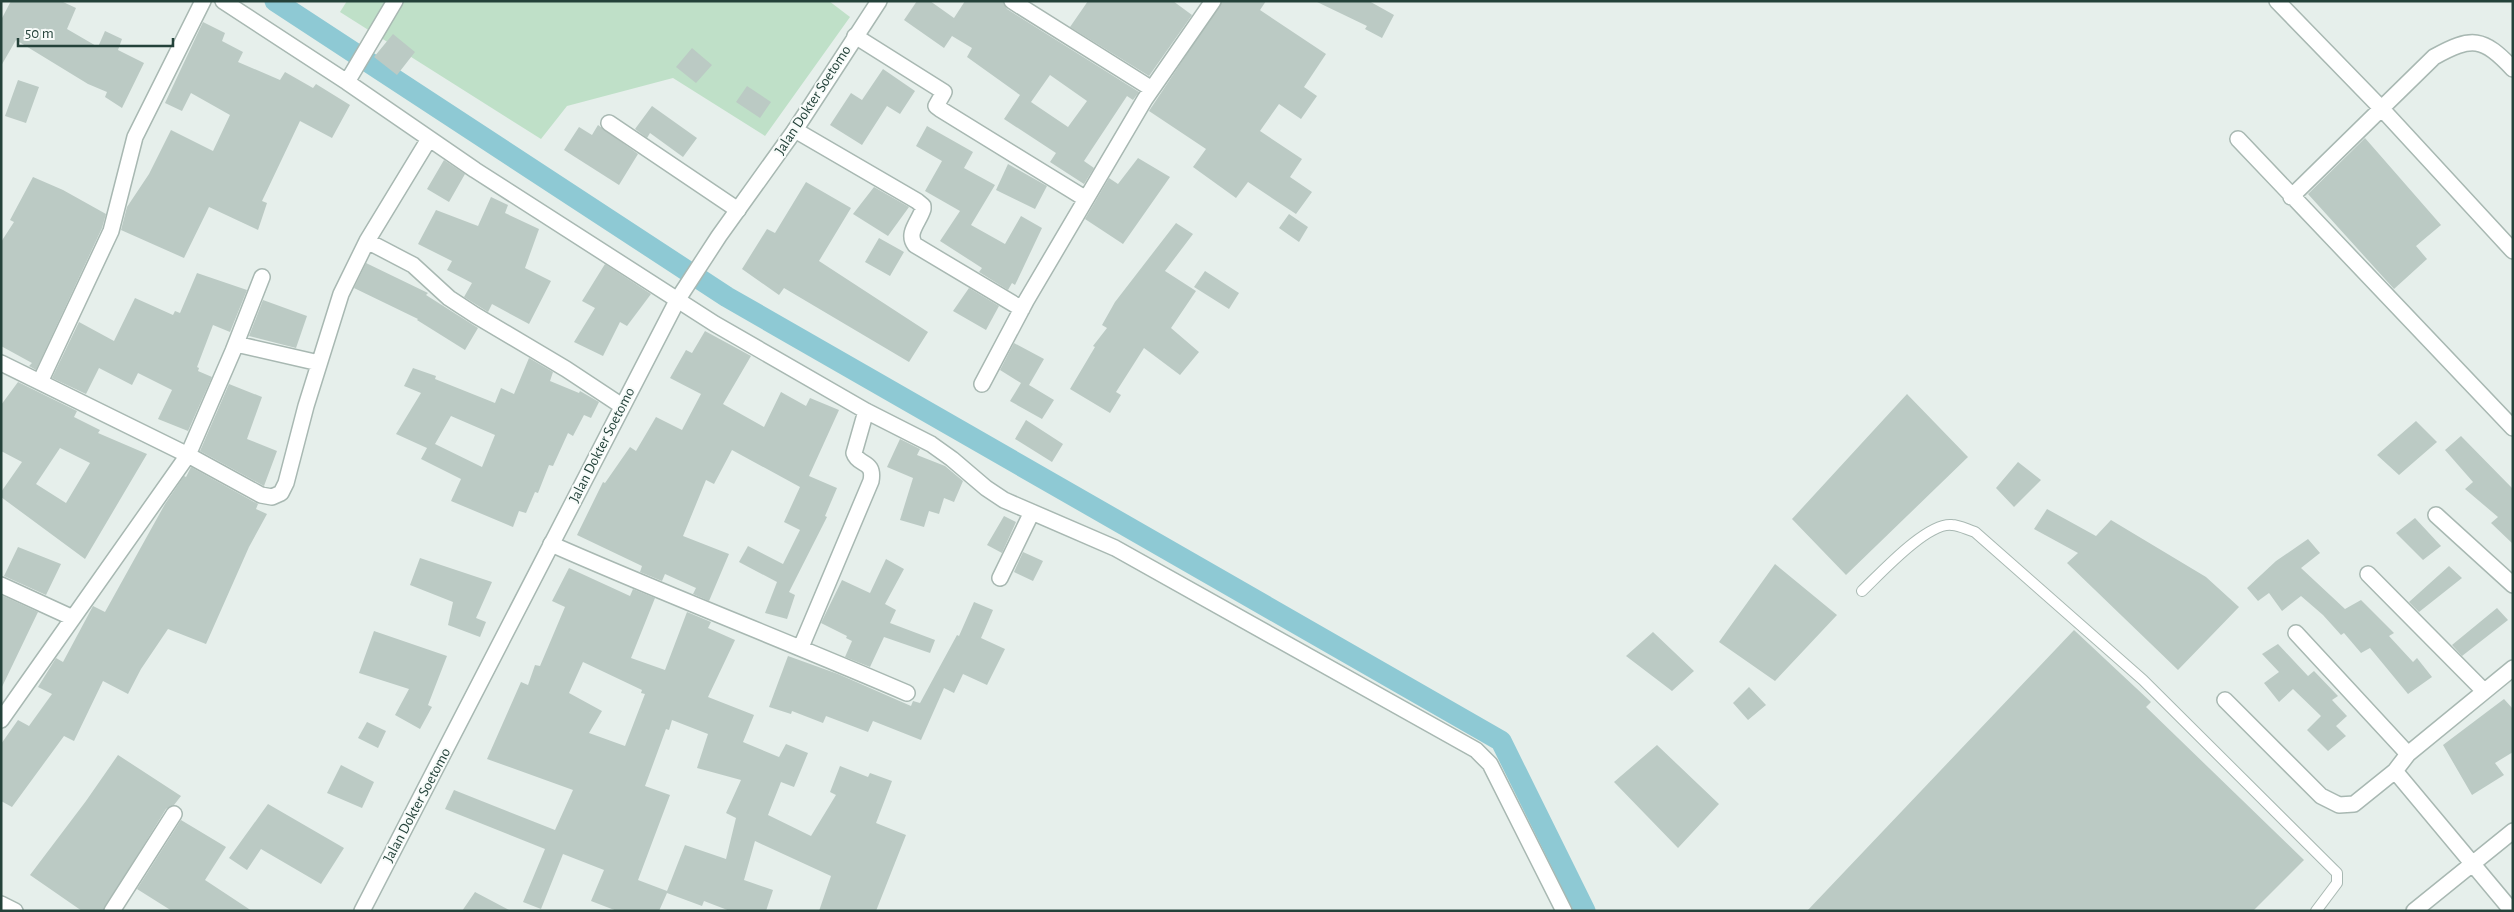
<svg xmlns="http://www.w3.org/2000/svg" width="2514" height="912" viewBox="0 0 2514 912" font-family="'Alegreya Sans',sans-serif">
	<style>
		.green { fill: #bfe0c8 }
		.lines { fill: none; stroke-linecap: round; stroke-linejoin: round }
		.canal { stroke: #8ec9d4; stroke-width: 21 }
		.building { fill: #bbcac4; fill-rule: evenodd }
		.service-casing { stroke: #a8b8b2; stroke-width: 12 }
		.minor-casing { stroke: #a8b8b2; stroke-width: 18 }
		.tertiary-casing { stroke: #a8b8b2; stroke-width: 18 }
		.service { stroke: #fff; stroke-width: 10 }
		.minor { stroke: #fff; stroke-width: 15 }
		.tertiary { stroke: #fff; stroke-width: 15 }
		.labels { text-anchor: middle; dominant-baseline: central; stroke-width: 4; stroke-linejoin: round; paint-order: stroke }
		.street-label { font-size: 15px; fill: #24423a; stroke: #f7fbf9 }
	</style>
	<rect width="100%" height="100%" fill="#e6efeb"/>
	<path class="green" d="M347,1h482l21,16 -85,119 -92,-58 -106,28 -26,33 -201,-127z"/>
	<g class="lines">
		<path class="canal" d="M275,1l452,296 774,444 84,170"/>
	</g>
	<path class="building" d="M11,1h50l15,7 -9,21 31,18 7,-16 17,8 -4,11 26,13 -22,45 -17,-11 2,-5 -19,-8 -72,-44 -15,26v-46z
		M917,1h13l24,17 11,-17h38l4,8 132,83 -6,8 -6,-4 -43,65 10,7 -10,16 -34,-22 6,-9 -52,-34 16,-24 -53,-38 5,-9 -20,-12 -8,12 -40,-28zM1050,75l37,26 -19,26 -37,-25z
		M1088,1h85l19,14 -43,61 -79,-49z
		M1222,1h44l-6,9 66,44 -22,33 13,9 -16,23 -22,-15 -19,27 42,28 -12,18 22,15 -16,22 -48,-32 -12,16 -43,-31 13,-18 -57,-38z
		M1315,1h54l25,14 -12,23 -17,-9 2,-3z
		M203,22l22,11 -3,8 21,11 -5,10 42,18 5,-8 28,16 3,-4 34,21 -18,33 -32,-17 -38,80 5,2 -9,27 -49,-23 -25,51 -63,-28 6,-23 22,-33 22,-44 42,21 17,-36 -39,-22 -9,18 -17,-8z
		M393,34l22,18 -18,23 -23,-18z
		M692,48l20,17 -16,18 -20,-16z
		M883,69l32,22 -15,23 -13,-8 -25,39 -32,-20 21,-32 11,7z
		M18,80l21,7 -13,36 -21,-7z
		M747,86l24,16 -11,16 -24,-16z
		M652,106l45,32 -14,19 -33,-24 -3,5 -12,-9z
		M598,125l40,29 -19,31 -55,-35 15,-23 13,8z
		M927,126l46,26 -9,16 31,17 -24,40 34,19 16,-28 21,12 -27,57 -3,-2 -4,7 -29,-18 3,-4 -42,-27 20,-30 -35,-20 17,-30 -26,-15z
		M2365,138l76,87 -25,21 11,13 -33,30 -86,-95z
		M1138,158l32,19 -47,67 -38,-25 24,-41 9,6z
		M444,160l21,14 -16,28 -22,-13z
		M1008,164l39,22 -12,23 -39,-19z
		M33,177l30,13 43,24 -4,14 -66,142 -7,-4 3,-3 -31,-17v-104l13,-20 -4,-2z
		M806,182l45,26 -32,53 109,71 -19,30 -125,-74 -5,7 -37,-26 25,-40 8,4z
		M874,187l35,20 -21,29 -35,-22z
		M491,197l17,8 -3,8 34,16 -14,39 26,13 -22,43 -37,-20 -4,8 -24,-15 8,-14 -25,-13 5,-9 -34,-17 18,-34 42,16z
		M1289,214l19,13 -9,15 -20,-14z
		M1176,223l17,11 -28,37 31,20 -25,37 28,24 -19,23 -36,-27 -28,44 5,3 -11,18 -40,-24 25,-42 -2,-1 14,-18 -5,-3 13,-23z
		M879,238l25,14 -14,24 -25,-14z
		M366,263l62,30 -2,2 52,33 -13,22 -48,-30 1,-1 -64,-31z
		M605,264l46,30 -24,32 -7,-4 -17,34 -29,-14 21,-34 -13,-7z
		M1205,271l34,22 -10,16 -35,-22z
		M197,273l50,17 -17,42 -17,-7 -16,42 2,1 -1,3 14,6 -24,54 -30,-12 14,-29 -34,-17 -6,12 -33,-17 -13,26 -34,-16 27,-56 35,19 21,-43 38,17 2,-4 5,2z
		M969,288l30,18 -13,24 -33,-19z
		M263,300l44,16 -11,32 -47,-12z
		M705,331l46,25 -28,48 41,23 17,-35 25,14 4,-8 29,12 -30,66 28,12 -12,28 2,1 -38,75 6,3 -8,24 -22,-6 12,-31 -38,-20 9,-16 35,18 17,-34 -16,-8 16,-35 -68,-37 -18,34 -8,-4 -23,56 46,18 -20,47 -16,-7 3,-6 -31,-14 -3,7 -22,-9 2,-6 -65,-31 26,-53 2,1 25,-36 6,4 20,-34 26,13 19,-36 -31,-16 16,-28 6,3z
		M1014,343l30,16 -15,26 25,15 -12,19 -32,-18 11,-18 -21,-13z
		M529,358l24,14 -3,9 29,12 1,-2 19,11 -8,16 -7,-3 -11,21 -5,-3 -15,33 -4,-1 -11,28 -3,-1 -9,21 -7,-2 -6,16 -62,-26 10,-22 -40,-20 6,-11 -31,-14 25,-41 -17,-7 9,-18 23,8 -1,3 60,24 6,-15 13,6zM451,416l44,19 -13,32 -47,-23z
		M18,382l59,29 -3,6 26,13 -2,3 49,21 -62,105 -84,-62v-5l21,-30 -21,-11v-46zM60,448l30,15 -24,40 -30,-19z
		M229,384l33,13 -15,42 30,12 -13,35 -64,-35z
		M1907,394l61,63 -122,118 -54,-56z
		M1026,420l37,24 -11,18 -37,-23z
		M2416,421l21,21 -38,33 -22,-20z
		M2461,436l52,53v55l-22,-21 7,-6 -33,-28 8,-7 -28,-32z
		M900,439l20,10 -3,6 28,11 18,15 -9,21 -10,-4 -5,16 -10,-3 -5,16 -24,-7 13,-42 -26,-11z
		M2018,462l23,18 -27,27 -18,-19z
		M191,467l67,37 -2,5 11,5 -18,33 -43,97 -38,-15 -27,40 -13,25 -25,-13 -29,60 -10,-5 -52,71 -11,-6v-57l17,-24 11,6 23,-32 -14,-7 18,-29 7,4 30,-56 12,6 60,-108 19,-28 2,1z
		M2047,509l49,27 15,-16 95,57 33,30 -61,63 -111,-107 11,-10 -44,-24z
		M1004,516l12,6 -14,31 -15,-8z
		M2415,518l26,28 -18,14 -27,-27z
		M2308,539l12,14 -19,15 44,41 16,-9 33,33 -5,3 24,26 4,-4 15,19 -24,17 -38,-46 -9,5 -17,-20 -3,2 -18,-20 -22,-19 -19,15 -13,-18 -11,8 -11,-13 29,-27z
		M18,547l43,17 -15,31 -42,-19z
		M1023,552l20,9 -10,20 -19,-9z
		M420,558l72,24 -16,36 10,4 -6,15 -32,-12 5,-23 -43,-17z
		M886,559l18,10 -19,35 11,6 -6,13 45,17 -5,13 -46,-16 -14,30 -25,-10 7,-16 -6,-3 1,-2 -26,-13 21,-43 28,13z
		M1775,564l62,51 -62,66 -56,-39z
		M2449,566l13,12 -43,34 -10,-10z
		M569,568l61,28 3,-7 22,9 -24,60 34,12 22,-58 24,10 -3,6 27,12 -27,57 46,18 -11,27 36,15 7,-13 22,9 -14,34 -13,-5 -13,33 43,21 25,-41 -6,-3 10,-26 28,11 2,-4 22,8 -16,42 30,12 -30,76h-57l12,-35 -76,-35 -11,39 29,10 -7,21h-36l-26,-10 -2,5 -35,-13 -8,18h-42l-26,-10 13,-31 -41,-16 -22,55 -18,-7 22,-53 -100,-40 9,-19 101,40 18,-40 -86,-31 34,-77 7,3 7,-20 5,1 25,-59 -13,-6zM583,662l59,28 -1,3 4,1 -20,52 -36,-13 13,-22 -33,-18zM672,720l36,14 -11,34 44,12 -15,33 10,5 -10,41 -41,-14 -18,46 -29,-11 32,-85 -25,-9 21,-57 3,1z
		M1,595l37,17 -37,77z
		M974,602l19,8 -12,28 24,11 -18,36 -24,-11 -9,19 -10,-5 -23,52 -48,-19 -5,11 -42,-16 -3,7 -31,-12 -1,3 -22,-7 19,-51 50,18 73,32 2,-5 7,2 37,-68 2,1z
		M2497,608l11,12 -46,36 -10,-11z
		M2074,630l77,72 -5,5 158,153 -51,51h-446z
		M374,631l73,25 -19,49 4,2 -12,22 -25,-14 14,-26 -50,-16z
		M1653,632l41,39 -22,20 -46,-35z
		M2278,644l30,32 6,-5 24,25 -6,4 15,16 -11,10 10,10 -18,15 -21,-21 14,-14 -28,-27 -14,13 -15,-19 15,-11 -17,-18z
		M1749,687l17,18 -18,15 -15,-17z
		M2504,699l9,10v43l-18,11 9,12 -32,20 -29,-50z
		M367,722l19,9 -8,17 -20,-10z
		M1657,745l62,59 -41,44 -64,-66z
		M118,755l63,41 -7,9 -8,4 -63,102h-21l-52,-36 56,-74z
		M341,765l33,17 -12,26 -35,-15z
		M268,804l76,44 -23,36 -60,-35 -14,21 -18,-12z
		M181,820l45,27 -21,33 47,31h-80l-35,-22z
		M475,892l36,19h-49z"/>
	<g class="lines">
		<defs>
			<path id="service" d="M1862,591c18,-17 65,-69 90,-66 7,0 16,5 23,7l168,148 194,193v10l-21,28"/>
			<path id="minor" d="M223,1l124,81 128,88 240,154 151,87 65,33 21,15 34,29 18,12 111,48 361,202 14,14 74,147
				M1012,1l140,88
				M2277,1l105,108 131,142
				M855,36l89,56 -8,14 4,3 146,90
				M347,82l48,-81
				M609,123l129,87
				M795,130l122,71 6,5v3c-4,13 -17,24 -8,36l107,64
				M2238,139l275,289
				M2291,197l143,-140c38,-21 49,-20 79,12
				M367,241l46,24 36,33 26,17 91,54 56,37
				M236,344l83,19
				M1,363l187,92 73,40 11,2 9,-4 5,-10 20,-77 35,-112 26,-53 62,-102
				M40,382l71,-151 24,-94 68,-136
				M982,384l44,-83 119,-202 68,-98
				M2436,515l77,70
				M551,544c118,52 238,98 356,149
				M2368,574l115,116
				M1000,578l32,-66
				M1,585l72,33
				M2296,633l112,121
				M801,647l70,-166c4,-21 -13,-15 -17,-28l12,-42
				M2225,700l96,96 18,9 15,-1 41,-33
				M1,720l187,-265 45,-104 29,-74
				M1,904l14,7
				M112,911l62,-97
				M2414,911l99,-80
				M2512,911l-117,-140 13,-17 105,-86"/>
			<path id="tertiary" d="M362,911l316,-612 41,-63 76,-106 84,-129"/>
		</defs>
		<use href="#service" class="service-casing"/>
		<use href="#minor" class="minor-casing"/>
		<use href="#tertiary" class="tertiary-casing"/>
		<use href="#service" class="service"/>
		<use href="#minor" class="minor"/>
		<use href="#tertiary" class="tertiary"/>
	</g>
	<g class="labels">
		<g class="street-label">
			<text transform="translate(813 100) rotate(-57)">Jalan Dokter Soetomo</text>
			<text transform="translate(602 445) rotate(-63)">Jalan Dokter Soetomo</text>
			<text transform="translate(417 805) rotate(-62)">Jalan Dokter Soetomo</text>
		</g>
	</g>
	<rect width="2514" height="912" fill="none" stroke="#24423a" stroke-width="5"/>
	<path d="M18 38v8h155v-8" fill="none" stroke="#24423a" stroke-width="2.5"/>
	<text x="25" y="38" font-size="15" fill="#24423a" stroke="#f7fbf9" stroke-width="4" paint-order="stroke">50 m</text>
</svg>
